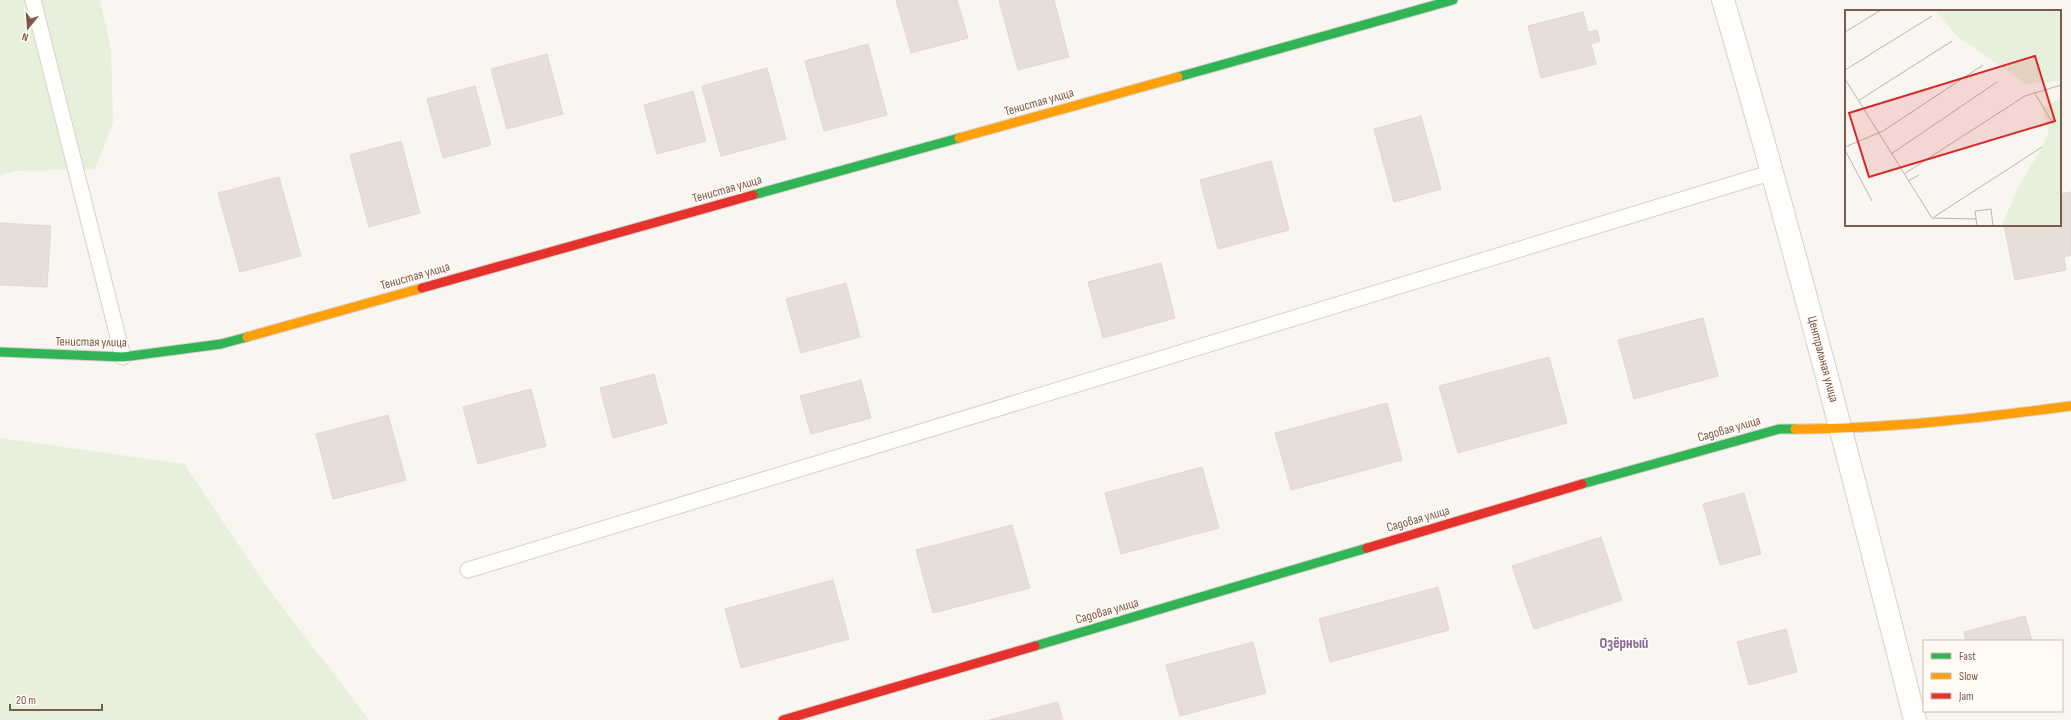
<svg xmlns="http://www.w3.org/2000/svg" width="2071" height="720" viewBox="0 0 2071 720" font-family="'Sofia Sans Condensed',sans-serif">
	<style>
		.green { fill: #e7f0db }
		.building { fill: #e6ded7; stroke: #e2d8d2 }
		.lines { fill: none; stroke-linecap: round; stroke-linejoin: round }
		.lane-casing { stroke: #d7d1cb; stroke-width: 17 }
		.street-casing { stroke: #d7d1cb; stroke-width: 24 }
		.fast-casing { stroke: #d9d2cb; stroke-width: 11 }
		.slow-casing { stroke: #d9d2cb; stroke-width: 11 }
		.jam-casing { stroke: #d9d2cb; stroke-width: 11 }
		.lane { stroke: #fefefd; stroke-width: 15 }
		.street { stroke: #fefefd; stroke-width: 22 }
		.fast { stroke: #30b455; stroke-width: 9 }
		.slow { stroke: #ff9f0a; stroke-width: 9 }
		.jam { stroke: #e5322d; stroke-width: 9 }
		.labels { text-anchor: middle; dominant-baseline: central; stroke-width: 3.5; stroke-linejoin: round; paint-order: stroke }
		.street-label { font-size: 13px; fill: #7a5c4d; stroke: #fffaf3 }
		.quarter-label { font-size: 15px; font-weight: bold; fill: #846695; stroke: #fffaf3 }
		.inset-road { fill: none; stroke: #c2b3aa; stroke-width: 1 }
		.view { fill: #d62828; fill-opacity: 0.15; stroke: #d62828; stroke-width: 2 }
		.inset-edge { fill: none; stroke: #7a5c4d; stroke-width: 2 }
	</style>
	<rect width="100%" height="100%" fill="#f9f5f0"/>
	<path class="green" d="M0,0h100l11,49 2,73 -18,47 -79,2 -16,4z
		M0,438l184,26 83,123 102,133h-369z"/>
	<path class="building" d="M896,0h61l11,38 -57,15z
		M1004,0h50l15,57 -51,13 -19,-69z
		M1583,12l5,20 9,-2 3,11 -9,3 5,20 -55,14 -13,-52z
		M868,44l19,71 -63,16 -19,-70z
		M547,54l16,60 -56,15 -16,-60z
		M767,68l19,71 -65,17 -19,-70z
		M475,86l16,59 -48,13 -16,-59z
		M693,91l13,50 -49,13 -13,-49z
		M1421,116l20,73 -47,13 -20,-73z
		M401,141l19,72 -51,14 -19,-72z
		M1271,161l18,69 -71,19 -18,-69z
		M279,177l22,79 -61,16 -22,-79z
		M2071,192v63l-7,2 2,13 -51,10 -11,-55h56v-31z
		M0,223l51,3 -4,61 -47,-2z
		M1161,263l14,55 -72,20 -15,-56z
		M846,283l14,54 -59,16 -15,-54z
		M1703,318l15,58 -84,23 -16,-59z
		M1549,357l18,66 -109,30 -19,-67z
		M654,374l13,49 -54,15 -13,-50z
		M861,380l10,38 -60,16 -11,-38z
		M531,389l15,57 -68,18 -15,-57z
		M1387,403l15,57 -111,30 -16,-57z
		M388,415l18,65 -73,19 -17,-65z
		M1202,467l17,61 -98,26 -16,-61z
		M1744,493l17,61 -41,11 -17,-61z
		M1012,525l18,63 -97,25 -17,-63z
		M1601,537l21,63 -88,29 -22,-63z
		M833,580l16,59 -108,29 -16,-59z
		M1438,587l11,43 -119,32 -11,-43z
		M2025,616l7,25h-66l-2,-9z
		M1786,629l11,43 -48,13 -12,-43z
		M1253,642l13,51 -86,23 -14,-51z
		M1058,702l5,18h-74z"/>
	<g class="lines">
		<defs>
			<path id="lane" d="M33,0l90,357
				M468,570l1305,-398"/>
			<path id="street" d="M1723,0c70,239 131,479 192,720"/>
			<path id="fast" d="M1178,77l275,-77
				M753,195l206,-57
				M0,352l123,5 98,-13 26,-7
				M1582,484l197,-55h16
				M1035,646l332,-98"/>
			<path id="slow" d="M959,138l219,-61
				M247,337l175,-49
				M1795,429c92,0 185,-11 276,-23"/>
			<path id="jam" d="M422,288l331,-93
				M1367,548l215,-64
				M783,720l252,-74"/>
		</defs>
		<use href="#lane" class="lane-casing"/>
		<use href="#street" class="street-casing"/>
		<use href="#fast" class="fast-casing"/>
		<use href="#slow" class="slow-casing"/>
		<use href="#jam" class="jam-casing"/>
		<use href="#lane" class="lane"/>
		<use href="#street" class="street"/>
		<use href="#fast" class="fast"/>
		<use href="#slow" class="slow"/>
		<use href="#jam" class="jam"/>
	</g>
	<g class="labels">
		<g class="street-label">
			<text transform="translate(1039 102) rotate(-16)">Тенистая улица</text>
			<text transform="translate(727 189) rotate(-16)">Тенистая улица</text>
			<text transform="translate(415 276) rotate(-16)">Тенистая улица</text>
			<text transform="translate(91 342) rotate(1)">Тенистая улица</text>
			<text transform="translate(1823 359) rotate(75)">Центральная улица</text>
			<text transform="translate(1729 429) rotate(-16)">Садовая улица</text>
			<text transform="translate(1418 519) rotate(-16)">Садовая улица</text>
			<text transform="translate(1107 611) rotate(-16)">Садовая улица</text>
		</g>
		<g class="quarter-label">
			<text x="1624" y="643">Озёрный</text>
		</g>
	</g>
	<g transform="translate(1845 10)">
		<rect width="216" height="216" fill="#f9f5f0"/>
		<path d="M90,0h126v71l-35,3 -68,-47zM216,88v128h-59l16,-39 27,-45 4,-13 -7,-21z" fill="#e7f0db"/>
		<path class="inset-road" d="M0,22l36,-22M0,60l87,-54M0,69l87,139 44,1M189,82l20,33M13,91l94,-60M0,137l38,-16 100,-66M0,140l27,51M46,144l106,-72M59,164l121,-78 36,-11M63,171l11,-6M89,207l108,-70M132,216l-2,-15 16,-2 2,17"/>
		<path class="view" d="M190,46l20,65 -186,56 -20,-64z"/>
		<rect width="216" height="216" class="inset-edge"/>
	</g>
	<rect x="1923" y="640" width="140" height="72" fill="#fffaf3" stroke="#cabbb1"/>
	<rect x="1931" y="653" width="20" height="6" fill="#30b455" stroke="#cabbb1"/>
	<text x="1959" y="660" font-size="12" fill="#7a5c4d">Fast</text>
	<rect x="1931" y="673" width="20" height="6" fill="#ff9f0a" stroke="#cabbb1"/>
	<text x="1959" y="680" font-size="12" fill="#7a5c4d">Slow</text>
	<rect x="1931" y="693" width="20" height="6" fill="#e5322d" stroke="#cabbb1"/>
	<text x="1959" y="700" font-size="12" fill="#7a5c4d">Jam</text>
	<g transform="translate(28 28) rotate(197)" stroke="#fffaf3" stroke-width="3" paint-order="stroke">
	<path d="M0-3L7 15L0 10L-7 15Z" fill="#7a5c4d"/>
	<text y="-6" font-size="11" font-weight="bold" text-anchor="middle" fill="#7a5c4d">N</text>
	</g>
	<path d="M10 704v6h92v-6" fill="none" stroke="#7a5c4d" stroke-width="2"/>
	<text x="16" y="704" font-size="12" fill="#7a5c4d" stroke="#fffaf3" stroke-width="3" paint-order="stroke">20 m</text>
</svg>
